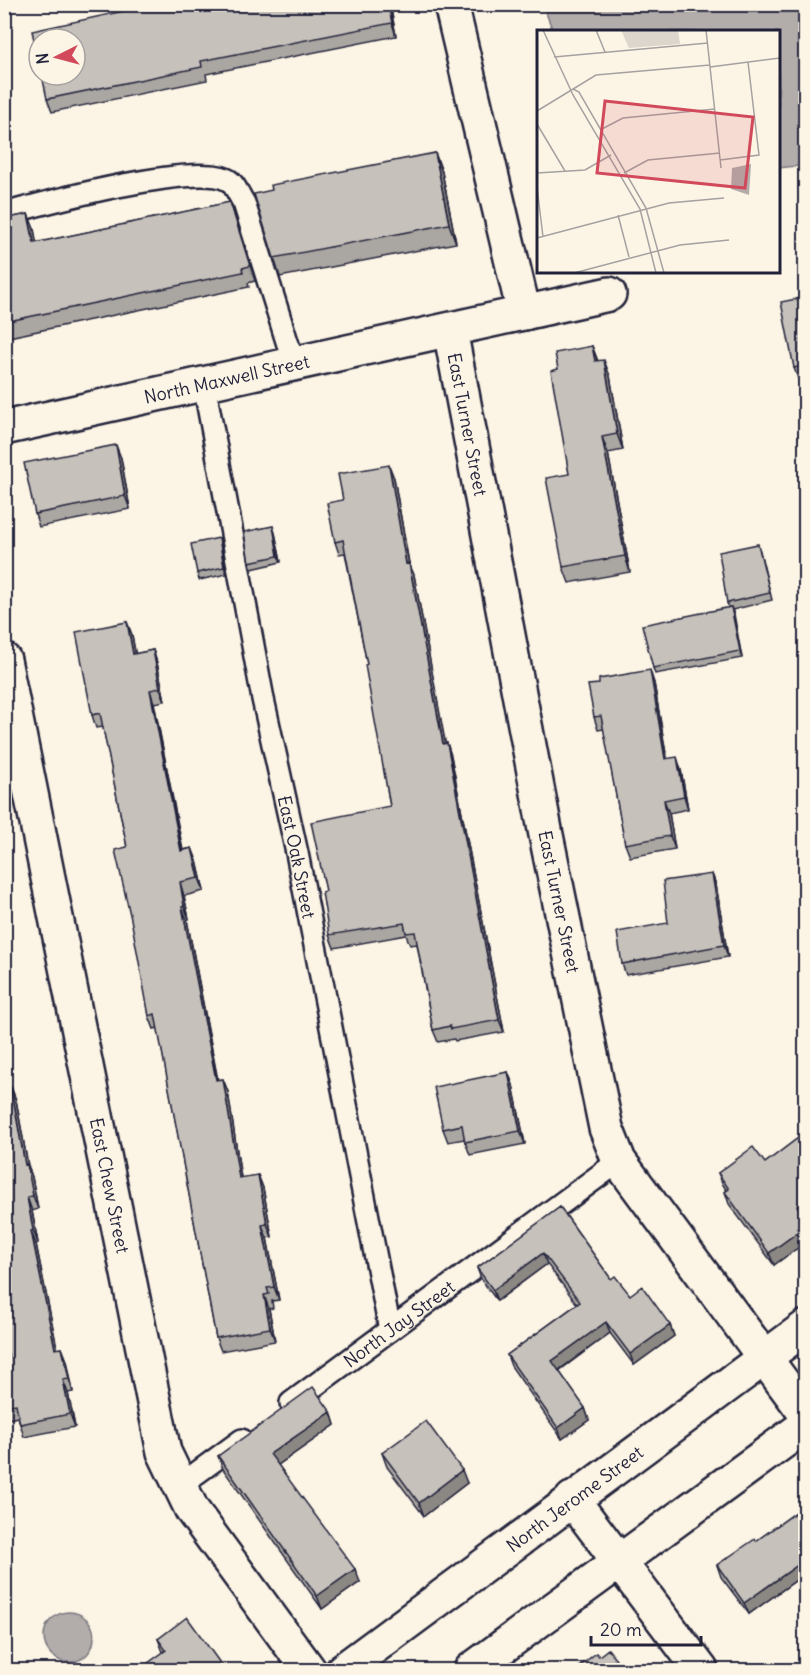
<svg xmlns="http://www.w3.org/2000/svg" width="810" height="1675" viewBox="0 0 810 1675" font-family="Delius,sans-serif">
	<style>
		.water { fill: #b2adab; stroke: #78757e; stroke-width: 1.5 }
		.lines { fill: none; stroke-linecap: round; stroke-linejoin: round }
		.service-casing { stroke: #22223b; stroke-width: 26 }
		.minor-casing { stroke: #22223b; stroke-width: 38 }
		.service { stroke: #fcf5e5; stroke-width: 21 }
		.minor { stroke: #fcf5e5; stroke-width: 33 }
		.wall { fill: #aaa6a1; stroke: #22223b; stroke-width: 1.5 }
		.shaded-wall { fill: #8b8783; stroke: #22223b; stroke-width: 1.5 }
		.building { fill: #c6c1bb; stroke: #22223b; stroke-width: 1.5 }
		.labels { text-anchor: middle; dominant-baseline: central; stroke-width: 4.5; stroke-linejoin: round; paint-order: stroke }
		.street-label { font-size: 18px; fill: #22223b; stroke: #fcf5e5 }
		.inset-road { fill: none; stroke: #a5a1a1; stroke-width: 1.5 }
		.view { fill: #d1495b; fill-opacity: 0.15; stroke: #d1495b; stroke-width: 3 }
		.inset-edge { fill: none; stroke: #22223b; stroke-width: 3 }
	</style>
	<rect width="100%" height="100%" fill="#fcf5e5"/>
	<filter id="ink" filterUnits="userSpaceOnUse"><feTurbulence type="fractalNoise" baseFrequency=".0167" numOctaves="2"/><feDisplacementMap in="SourceGraphic" scale="12" xChannelSelector="R" yChannelSelector="G"/><feConvolveMatrix kernelMatrix="1 2 1 2 8 2 1 2 1" color-interpolation-filters="sRGB"/></filter>
	<g filter="url(#ink)">
		<path class="water" d="M543,5h262v160l-26,3 -1,-136 -225,-1z
			M44 1637a25 25 0 1 1 50 0a25 25 0 1 1-50 0Z"/>
		<g class="lines">
			<defs>
				<g id="service">
					<path d="M4,214c40,-11 193,-53 224,-34 7,4 11,16 16,23l50,161"/>
					<path id="s1" d="M204,384l59,315 34,154 93,477"/>
					<path id="s2" d="M291,1403l328,-242"/>
					<path d="M179,1486l63,-46"/>
				</g>
				<g id="minor">
					<path d="M451,4l73,309"/>
					<path id="s3" d="M450,330l96,505 60,293 13,33 187,253"/>
					<path id="s4" d="M4,428l605,-134"/>
					<path id="s5" d="M4,660l160,792 28,58 117,160"/>
					<path d="M572,1499l129,171"/>
					<path id="s6" d="M343,1670l463,-343"/>
					<path d="M471,1670l335,-245"/>
				</g>
			</defs>
			<use href="#service" class="service-casing"/>
			<use href="#minor" class="minor-casing"/>
			<use href="#service" class="service"/>
			<use href="#minor" class="minor"/>
		</g>
		<path class="wall" d="M390,4l6,32 -190,38 1,6 -155,32 -5,-13z
			M435,153l7,19 14,71 -176,34 -6,-19z
			M230,202l25,79 -7,2 1,4 -245,51v-119l24,-5 6,15 2,14z
			M806,297v82l-7,2 -5,-13z
			M592,346l6,15 12,15 13,74 -15,3 22,119 -61,11 -6,-16 6,-93 -11,-105z
			M121,458l9,51 -91,18 -4,-13z
			M394,478l15,85 5,12 31,169 2,-1 4,13 53,276 -49,9 -1,-2 -16,3 -5,-12 -16,-86 -7,1 -4,-10 -72,13 -5,-13 -3,-44 64,-85 -23,-142 -22,-111 -6,1 -4,-12 8,-42z
			M275,533l6,29 -29,7 -3,-7z
			M221,545l6,29 -28,6 -2,-7z
			M760,551l12,49 -40,10 10,48 -87,16 -2,-6 76,-60 -2,-5z
			M127,622l5,13 3,19 18,-4 4,13 8,38 -11,2 29,147 9,-2 5,13 7,30 -20,5 5,23 -2,1 31,160 5,-1 5,13 13,86 17,-3 5,13 9,49 -5,1 12,62 -7,1 1,7 -4,1 6,32 -54,10 -5,-13 -58,-310 -4,1 -5,-13 -22,-169 -24,-120 -7,1 -4,-13z
			M654,683l13,76 14,11 7,39 -19,4 6,36 -45,8 -5,-13 -21,-115 -6,1 -4,-13z
			M712,874l4,11 12,72 -102,18 -4,-11 46,-41z
			M508,1072l5,13 12,59 -55,11 -6,-16 -16,3 -5,-13z
			M11,1087l5,13 12,66 4,11 6,32 -6,2 6,32 -2,1 21,105 5,-1 5,13 6,31 -5,1 7,34 -51,10 -6,-20 -14,3v-60l5,-1 -4,-271z
			M806,1132v83l-32,50 -45,-61 -4,-12 2,-1 -4,-6 -5,-12 47,-10z
			M560,1207l51,72 19,16 40,30 4,11 -40,29 -24,-32 -51,38 26,37 4,12 -27,19 -51,-73 -4,-11 70,-51 -30,-40 -50,37 -16,-22 -4,-11z
			M331,1412l4,13 -57,40 82,117 -38,27 -99,-140 -5,-13z
			M382,1453l85,30 -43,33 -37,-49z
			M806,1505v68l-57,41 -28,-37 -4,-12 39,-24z
			M158,1639l67,31 -62,-18z"/>
		<path class="shaded-wall" d="M388,4h2l6,32 -4,-13z
			M435,153l7,19 14,71 -7,-19z
			M28,214l6,15 5,29 -5,-15z
			M592,346l6,16 -3,-1z
			M604,360l6,16 13,74 -6,-16z
			M602,437l6,16 22,119 -5,-16z
			M116,445l5,13 9,51 -5,-13z
			M389,465l5,13 17,98 -5,-12z
			M273,526l2,7 6,29 -3,-6z
			M219,538l2,7 6,29 -3,-7z
			M409,563l5,12 34,182 -5,-13z
			M731,607l3,7 8,44 -2,-7z
			M127,622l5,13 6,32 -5,-13z
			M153,650l4,13 8,38 -5,-13z
			M650,670l4,13 15,90 -4,-14z
			M150,690l4,13 31,161 -4,-13z
			M447,743l4,13 53,276 -5,-12z
			M677,757l4,13 7,39 -4,-13z
			M664,800l5,13 6,36 -5,-13z
			M192,848l5,13 7,30 -5,-13z
			M712,874l4,11 12,72 -4,-12z
			M180,882l4,14 5,23 -5,-13z
			M182,907l5,13 33,173 -4,-13z
			M508,1072l5,13 12,59 -5,-13z
			M223,1079l5,13 15,99 -4,-13z
			M11,1087l5,13 12,66 4,11 6,32 -5,-13 -8,-31z
			M258,1175l5,13 9,49 -5,-13z
			M806,1183v15l-5,-12z
			M27,1197l5,14 6,32 -5,-13z
			M806,1200v15l-5,3 -4,-12z
			M262,1225l5,13 12,62 -5,-13z
			M806,1226v16l-32,23 -5,-12z
			M31,1231l5,13 24,118 -5,-13z
			M543,1253l4,11 -50,37 -4,-11z
			M264,1295l5,14 6,32 -5,-13z
			M606,1322l4,11 -54,39 -4,-11z
			M670,1325l4,11 -40,29 -4,-11z
			M62,1348l5,13 6,31 -4,-13z
			M63,1380l5,13 7,34 -5,-13z
			M585,1408l4,12 -27,19 -4,-11z
			M331,1412l4,13 -60,42 -5,-13z
			M462,1470l5,13 -43,33 -5,-13z
			M802,1562l4,11 -57,41 -5,-11z
			M355,1569l5,13 -38,27 -5,-13z"/>
		<path class="building" d="M156,4h232l4,19 -191,38 1,6 -155,32 -5,-24h33v-36h-36v23l-7,-31z
			M435,153l14,71 -175,34 -20,-64 18,-4 -1,-5z
			M230,202l20,64 -8,2 1,4 -239,50v-103l24,-5 6,29z
			M806,297v68l-12,3 -13,-66z
			M592,346l3,15 9,-1 13,74 -15,3 23,119 -62,11 -17,-89 23,-4 -18,-103 7,-2 -3,-16z
			M806,432v32l-7,-30z
			M116,445l9,51 -90,18 -11,-51z
			M389,465l17,99 3,-1 34,181 4,-1 52,277 -48,9 -1,-3 -17,4 -18,-98 -9,1 -2,-10 -75,12 -7,-43 4,-1 -15,-69 79,-16 -25,-141 2,-1 -24,-124 -8,2 -8,-39 16,-3 -5,-26z
			M273,526l5,30 -29,6 -5,-30z
			M219,538l5,29 -27,6 -6,-29z
			M758,544l12,49 -43,10 -8,-51z
			M731,607l9,44 -87,17 -11,-43z
			M127,622l6,32 20,-4 7,38 -10,2 31,161 11,-3 7,30 -19,4 4,24 -2,1 34,173 7,-1 16,99 19,-3 9,49 -5,1 12,62 -7,1 2,6 -5,1 6,33 -54,10 -61,-324 -6,2 -18,-97 -16,-69 12,-3 -27,-134 -8,2 -16,-83z
			M650,670l15,89 12,-2 7,39 -20,4 6,36 -45,8 -24,-128 -7,1 -6,-32 11,-1v-5z
			M712,874l12,71 -102,19 -5,-32 51,-9 -5,-42z
			M508,1072l12,59 -55,11 -3,-17 -19,4 -9,-42z
			M11,1087l14,78 2,-1 6,32 -6,1 6,33 -2,1 24,118 7,-1 7,31 -6,1 7,34 -50,10 -4,-20 -12,2v-46l5,-1 -5,-20v-251z
			M806,1132v51l-5,3 5,6v8l-9,6 9,12v8l-37,27 -44,-61 4,-3 -11,-16 35,-26 12,16z
			M560,1207l51,72 4,-3 15,19 12,-9 28,39 -40,29 -24,-32 -54,39 33,47 -27,20 -51,-73 73,-53 -37,-49 -50,37 -16,-22z
			M313,1387l18,25 -61,42 85,115 -38,27 -99,-140z
			M426,1421l36,49 -43,33 -37,-50z
			M806,1505v62l-4,-5 -58,41 -27,-38 38,-26 1,2z
			M187,1617l38,53 -1,1h-87l29,-21 -8,-11z
			M608,1649l17,22h-51l22,-18 3,3z
			M76,1662l6,9h-17z"/>
	</g>
	<g class="labels">
		<g class="street-label">
			<text stroke="none"><textPath href="#s4" startOffset="228">North Maxwell Street</textPath></text>
			<text stroke="none"><textPath href="#s3" startOffset="96">East Turner Street</textPath></text>
			<text stroke="none"><textPath href="#s1" startOffset="482">East Oak Street</textPath></text>
			<text stroke="none"><textPath href="#s3" startOffset="582">East Turner Street</textPath></text>
			<text stroke="none"><textPath href="#s5" startOffset="536">East Chew Street</textPath></text>
			<text stroke="none"><textPath href="#s2" startOffset="134">North Jay Street</textPath></text>
			<text stroke="none"><textPath href="#s6" startOffset="288">North Jerome Street</textPath></text>
		</g>
	</g>
	<g transform="translate(537 30)">
		<rect width="243" height="243" fill="#fcf5e5"/>
		<path d="M84,0h57l2,14 -51,4z" fill="#dcd6cc"/>
		<path d="M214,134l-2,31 -18,-6 1,-21z" fill="#b2adab"/>
		<path class="inset-road" d="M6,0l30,65 67,114 16,64M59,0l9,22M169,0l15,138M17,27l154,-14M173,37l70,-9M36,59l6,3 67,116 18,65M0,81l59,-36 114,-10M0,94l28,47M63,100l23,-12 92,-9M183,130l39,-5 -11,-93M0,143l48,-3 26,-15M87,143l24,-13 72,-7M0,157l6,50M81,185l11,42M0,208l132,-35 55,-5M37,243l106,-28 49,-5"/>
		<path class="view" d="M68,71l148,16 -8,71 -148,-15z"/>
		<rect width="243" height="243" class="inset-edge"/>
	</g>
	<rect width="810" height="1675" fill="none" stroke="#fcf5e5" stroke-width="24"/>
	<rect x="12" y="12" width="786" height="1651" fill="none" stroke="#22223b" stroke-width="2" filter="url(#ink)"/>
	<g transform="translate(57 57) rotate(264)"><circle r="28" fill="#fcf5e5" stroke="#a5a1a1" stroke-width="1.5"/>
	<path d="M0-4.5L10 22L0 15L-10 22Z" fill="#d1495b"/>
	<text y="-9" font-size="16" font-weight="bold" text-anchor="middle" fill="#22223b">N</text>
	</g>
	<path d="M591 1636v9h110v-9" fill="none" stroke="#22223b" stroke-width="3"/>
	<text x="600" y="1636" font-size="18" fill="#22223b" stroke="#fcf5e5" stroke-width="4.5" paint-order="stroke">20 m</text>
</svg>
